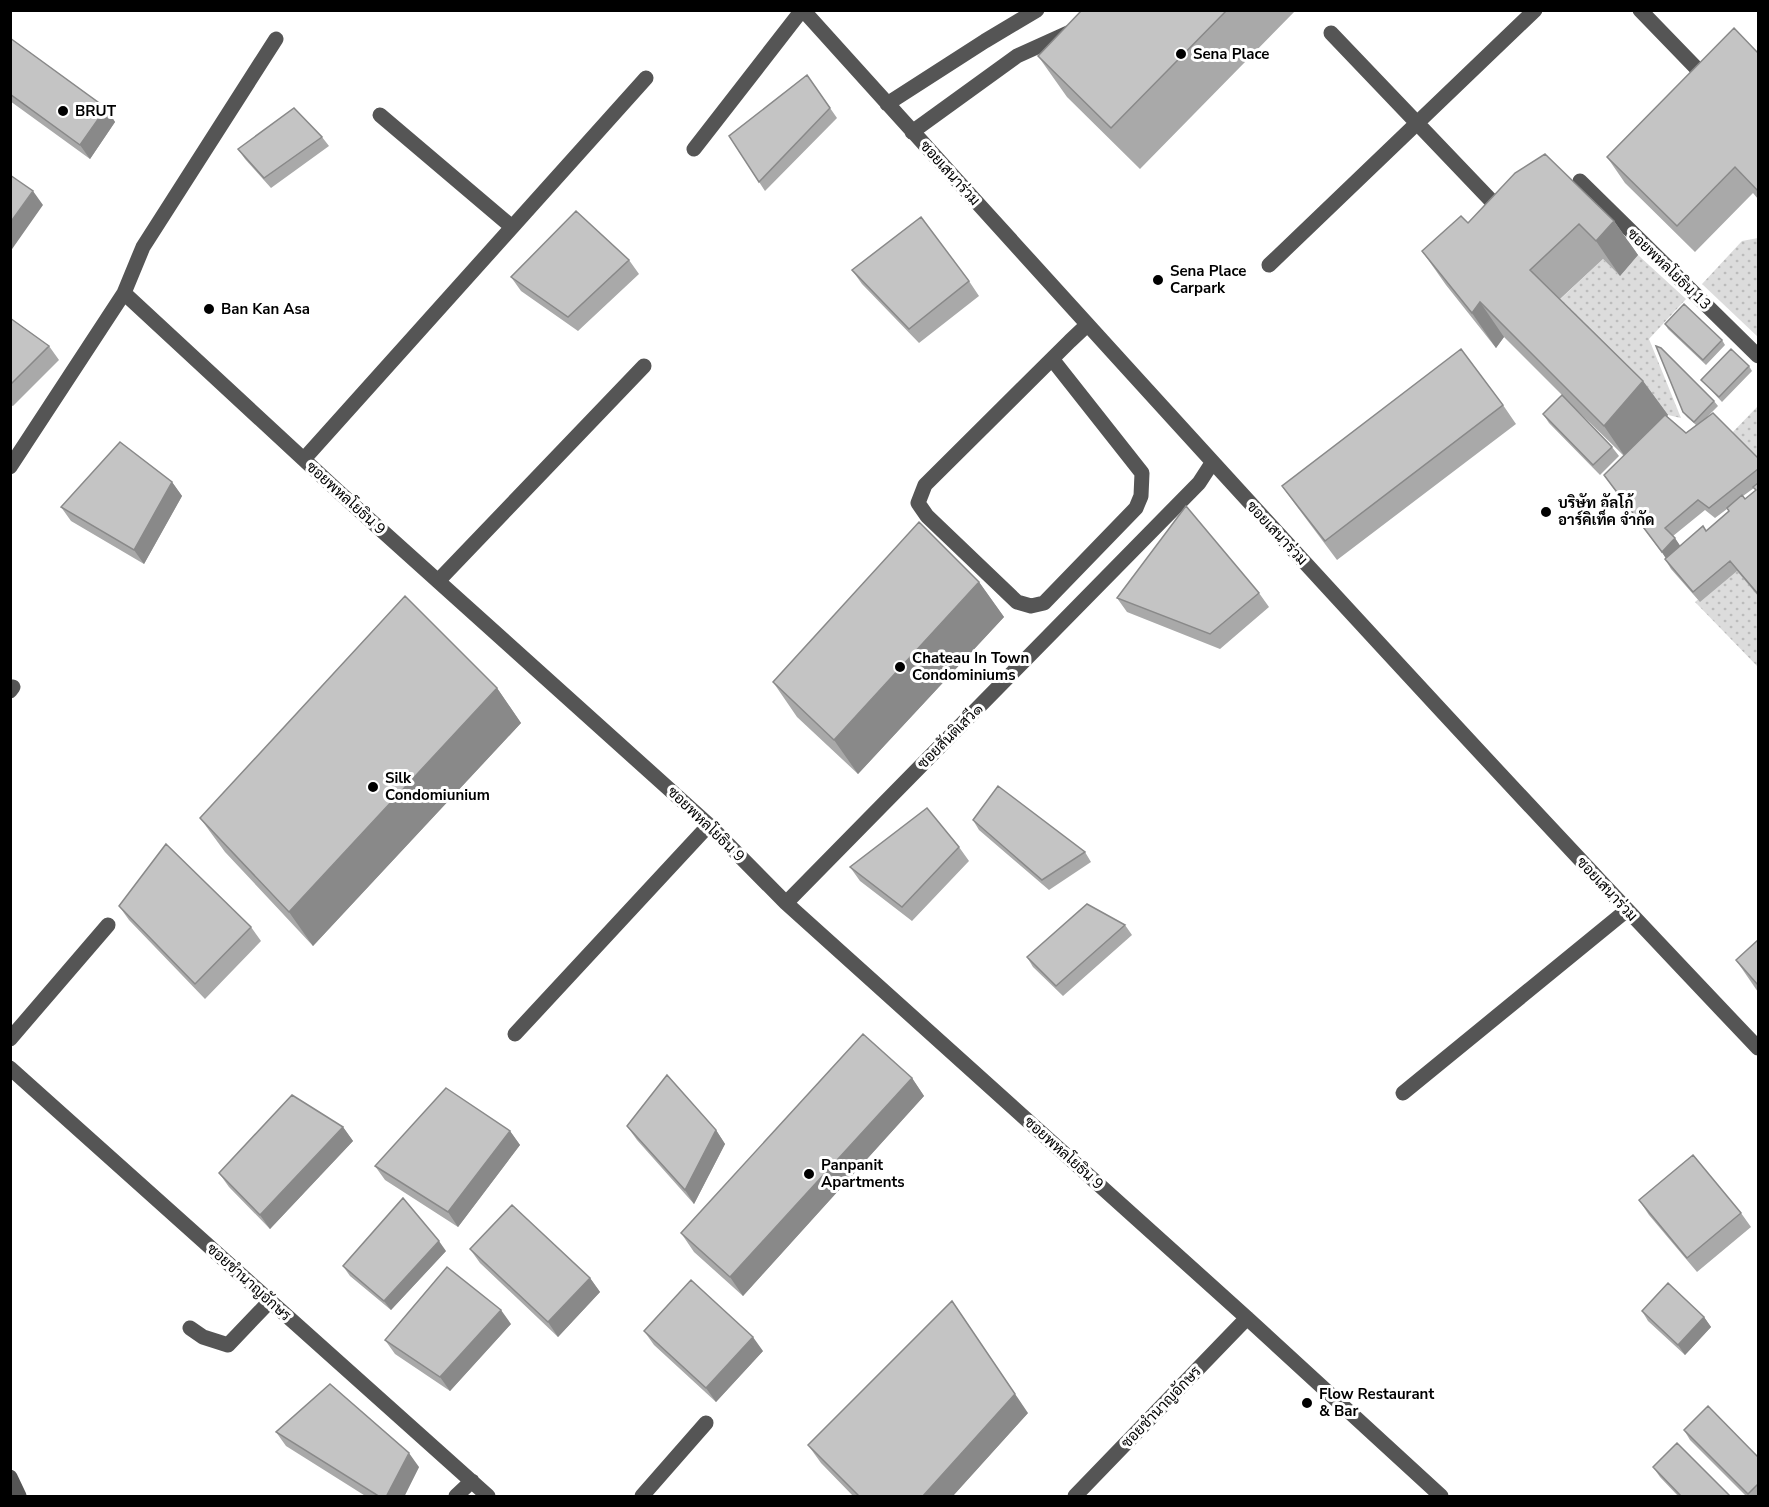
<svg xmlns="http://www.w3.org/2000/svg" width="1769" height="1507" viewBox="0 0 1769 1507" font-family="'Nunito Sans',Sarabun,sans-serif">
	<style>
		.park { fill: url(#park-dots) }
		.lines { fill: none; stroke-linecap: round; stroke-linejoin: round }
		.minor { stroke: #555; stroke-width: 15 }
		.wall { fill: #a9a9a9; fill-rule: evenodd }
		.shaded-wall { fill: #898989 }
		.building { fill: #c4c4c4; stroke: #898989; stroke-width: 1.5 }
		.poi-dot { fill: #000; stroke: #fff; stroke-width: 2 }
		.labels { text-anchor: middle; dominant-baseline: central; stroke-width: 6; stroke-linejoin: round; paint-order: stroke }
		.poi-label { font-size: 15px; font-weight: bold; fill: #000; stroke: #fff; text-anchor: start }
		.street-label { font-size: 15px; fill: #000; stroke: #fff }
	</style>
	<defs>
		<pattern id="park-dots" width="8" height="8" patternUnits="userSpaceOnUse" patternTransform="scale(1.5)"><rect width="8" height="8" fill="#dcdcdc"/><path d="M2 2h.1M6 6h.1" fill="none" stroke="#bbb" stroke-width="1.8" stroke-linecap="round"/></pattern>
	</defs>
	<rect width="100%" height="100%" fill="#fff"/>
	<path class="park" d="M1758,238v99l-56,-53 40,-43z
		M1638,255l48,44 -37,40 32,79 -13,-3 -114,-110 49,-46 17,17z
		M1758,406v66l-31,-34z
		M1758,550v117l-63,-65z"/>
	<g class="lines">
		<path class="minor" d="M803,10c315,349 631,698 955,1038
			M1640,10l61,63
			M1331,33l171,179
			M887,104l98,-63 52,-31
			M380,115l132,112
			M912,132l105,-76 53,-24
			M694,149l108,-139
			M1580,181l178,175
			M1269,265l266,-255
			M124,293l216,200 369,332 77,78 461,415 194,178
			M1052,359l90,114 -1,23 -5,12 -92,95 -13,3 -14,-4 -90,-86 -9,-13 7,-18 145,-144 17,-16
			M304,459l342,-381
			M10,467l114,-174 19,-46 133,-208
			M438,581l206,-215
			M10,691l3,-4
			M786,903l413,-420 13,-20
			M515,1034l194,-209
			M10,1039l98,-114
			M10,1068l478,428
			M1403,1093l224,-183
			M190,1328l13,9 25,8 42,-44
			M10,1477l9,19
			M456,1496l16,-15
			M642,1496l64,-73
			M1075,1496l172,-178"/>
	</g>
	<path class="wall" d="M1082,10h214l-156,159 -73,-72 -29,-41z
		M10,38l96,70 9,14 -25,37 -80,-58z
		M1758,53v146l-5,-6 -58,59 -70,-69 -18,-26z
		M807,75l30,43 -72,73 -36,-55z
		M322,137l7,9 -58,42 -26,-29 -7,-10z
		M1614,221l24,34 -18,21 -17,-17 -43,40 83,82 25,34 -1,1 19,17 10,-8 -9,-8 -4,-5 31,-11 4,5 -12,12 52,40v138l-21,-25 -37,31 -29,-33 -6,-10 1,-1 -55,-73 13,-29 -50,-49 38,40 7,9 -19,19 -51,-52 -6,-9 19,-19 -58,-58 -8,11 -50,-63 -24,-34 46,-28zM1754,488l2,3 -11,8 -2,-3zM1727,509l2,2 -23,20 -26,15 -7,-10 32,-26 10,8z
		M629,260l10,14 -61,57 -57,-40 -10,-14z
		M852,270l117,11 10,15 -60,47 -57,-59z
		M10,318l39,28 10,14 -46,46 -3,-1z
		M1665,324l57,16 3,5 -19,20 -38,-36z
		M1749,366l3,5 -30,31 -17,-18 -4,-4z
		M1503,405l13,19 -179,136 -42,-56 -13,-18z
		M172,482l10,14 -38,68 -73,-43 -10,-14z
		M979,582l25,35 -146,157 -61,-57 -24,-35z
		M1259,593l10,14 -49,42 -93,-37 -10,-14z
		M497,688l24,35 -208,223 -88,-94 -25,-34z
		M973,820l112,32 6,10 -42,28 -70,-60z
		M959,847l10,14 -57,60 -52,-40 -10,-14z
		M119,906l132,21 10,14 -56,58 -76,-79z
		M1125,925l7,10 -69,61 -30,-29 -6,-10z
		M1758,940v52l-22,-32z
		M912,1078l12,18 -181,200 -49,-44 -13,-19z
		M627,1126l89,4 9,14 -31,60 -57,-64z
		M343,1127l10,14 -83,88 -41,-42 -10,-14z
		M510,1131l10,14 -62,82 -73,-47 -10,-14z
		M1639,1200l102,13 10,14 -54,45 -48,-57z
		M470,1249l120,29 10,14 -42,45 -78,-74z
		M446,1251l-55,59 -41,-34 -7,-10z
		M1642,1311l62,6 7,10 -26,28 -37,-34z
		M511,1324l-61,67 -55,-37 -10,-14z
		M644,1331l119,20 -47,51 -62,-57z
		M1028,1413l-76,84h-98l-33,-34 -13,-18z
		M1684,1430l74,27v40h-11l-57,-57z
		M276,1432l143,35 -15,30h-37l-81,-51z
		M1653,1467l78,30h-52l-19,-20z"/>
	<path class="shaded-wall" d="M106,108l9,14 -25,37 -10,-14z
		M33,191l10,14 -33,47v-29z
		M1614,221l24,34 -18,21 -24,-35z
		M1480,302l24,35 -8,11 -24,-35z
		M1643,381l25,34 -40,46 -24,-35z
		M172,482l10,14 -38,68 -10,-14z
		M1675,538l6,9 -13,15 -6,-10z
		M979,582l25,35 -146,157 -24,-34z
		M497,688l24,35 -208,223 -24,-34z
		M912,1078l12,18 -181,200 -13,-19z
		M343,1127l10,14 -83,88 -10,-14z
		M716,1130l9,14 -31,60 -9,-14z
		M510,1131l10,14 -62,82 -10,-15z
		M439,1241l7,10 -55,59 -7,-9z
		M590,1278l10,14 -42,45 -10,-15z
		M952,1301l76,112 -76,84h-30z
		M501,1310l10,14 -61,67 -10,-14z
		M1704,1317l7,10 -26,28 -7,-10z
		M753,1337l10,14 -47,51 -10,-14z
		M409,1453l10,14 -15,30h-18z"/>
	<path class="building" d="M1082,10h145l-116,118 -73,-72z
		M1734,28l24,25v138l-23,-24 -58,59 -70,-69z
		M10,38l96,70 -26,37 -70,-51z
		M807,75l23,33 -71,74 -30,-46z
		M294,108l28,29 -58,41 -26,-29z
		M1545,154l69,67 -18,20 -17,-17 -49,46 113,111 -39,45 -124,-124 -8,11 -50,-62 39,-35 7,7 47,-50z
		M10,175l23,16 -23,32z
		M576,211l53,49 -61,57 -57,-40z
		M921,217l48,64 -60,48 -57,-59z
		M1684,304l38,36 -19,20 -38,-36z
		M10,318l39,28 -39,39z
		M1656,346l5,2 53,53 -20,21 -11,-10z
		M1461,349l42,56 -178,136 -43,-55z
		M1731,349l18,17 -30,31 -18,-17z
		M1562,395l50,52 -19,18 -50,-51z
		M1713,413l45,45v11l-49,39 -11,-8 -33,28 10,10 -13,14 -58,-77 61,-60 21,18z
		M120,442l52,40 -38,68 -73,-43z
		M1758,483v111l-28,-33 -37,31 -28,-33 38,-33 3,5 23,-20 -2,-3 15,-13 3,4 11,-9 -3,-3z
		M1186,506l73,87 -49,41 -93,-36z
		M919,522l60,60 -145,158 -61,-58z
		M405,596l92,92 -208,224 -89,-94z
		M998,786l87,66 -43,28 -69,-60z
		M927,808l32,39 -57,60 -52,-40z
		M166,844l85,83 -56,57 -76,-78z
		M1087,904l38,21 -69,61 -29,-29z
		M1758,940v45l-22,-25z
		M863,1034l49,44 -182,199 -49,-44z
		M667,1075l49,55 -31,60 -58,-64z
		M446,1088l64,43 -62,81 -73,-46z
		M292,1095l51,32 -83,88 -41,-42z
		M1693,1155l48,58 -54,45 -48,-58z
		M403,1198l36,43 -55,60 -41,-35z
		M512,1205l78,73 -42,44 -78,-73z
		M447,1267l54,43 -61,67 -55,-37z
		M691,1280l62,57 -47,51 -62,-57z
		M1668,1283l36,34 -26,28 -36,-34z
		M952,1301l63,93 -93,103h-62l-52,-52z
		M330,1384l79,69 -23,44h-6l-104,-65z
		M1708,1406l50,51v27l-10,10 -64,-64z
		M1677,1443l54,54h-49l-29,-30z"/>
	<g class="poi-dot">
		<circle cx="1181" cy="54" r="6"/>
		<circle cx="63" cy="111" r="6"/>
		<circle cx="1158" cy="280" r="6"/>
		<circle cx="209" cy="309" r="6"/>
		<circle cx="1546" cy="512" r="6"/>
		<circle cx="900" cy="667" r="6"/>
		<circle cx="373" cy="787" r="6"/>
		<circle cx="809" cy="1174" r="6"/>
		<circle cx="1307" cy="1403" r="6"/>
	</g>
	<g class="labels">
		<g class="poi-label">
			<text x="1193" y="54">Sena Place</text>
			<text x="75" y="111">BRUT</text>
			<text x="1170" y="271">Sena Place<tspan x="1170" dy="17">Carpark</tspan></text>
			<text x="221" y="309">Ban Kan Asa</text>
			<text x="1558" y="503">บริษัท อัลโก้<tspan x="1558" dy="17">อาร์คิเท็ค จำกัด</tspan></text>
			<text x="912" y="658">Chateau In Town<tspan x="912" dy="17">Condominiums</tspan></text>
			<text x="385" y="778">Silk<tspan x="385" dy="17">Condomiunium</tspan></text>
			<text x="821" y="1165">Panpanit<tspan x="821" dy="17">Apartments</tspan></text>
			<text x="1319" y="1394">Flow Restaurant<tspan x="1319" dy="17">&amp; Bar</tspan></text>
		</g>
		<g class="street-label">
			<text transform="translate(950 173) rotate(48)">ซอยเสนาร่วม</text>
			<text transform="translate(1669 269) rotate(44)">ซอยพหลโยธิน 13</text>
			<text transform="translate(346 498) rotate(42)">ซอยพหลโยธิน 9</text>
			<text transform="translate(1277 533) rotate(47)">ซอยเสนาร่วม</text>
			<text transform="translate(950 736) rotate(-45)">ซอยสันติเสวี๑</text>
			<text transform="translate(706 824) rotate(44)">ซอยพหลโยธิน 9</text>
			<text transform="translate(1607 889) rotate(47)">ซอยเสนาร่วม</text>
			<text transform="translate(1064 1153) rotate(42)">ซอยพหลโยธิน 9</text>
			<text transform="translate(249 1282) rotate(42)">ซอยชำนาญอักษร</text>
			<text transform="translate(1161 1407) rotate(-46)">ซอยชำนาญอักษร</text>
		</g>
	</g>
	<rect width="1769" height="1507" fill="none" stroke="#000000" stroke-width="24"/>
</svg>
